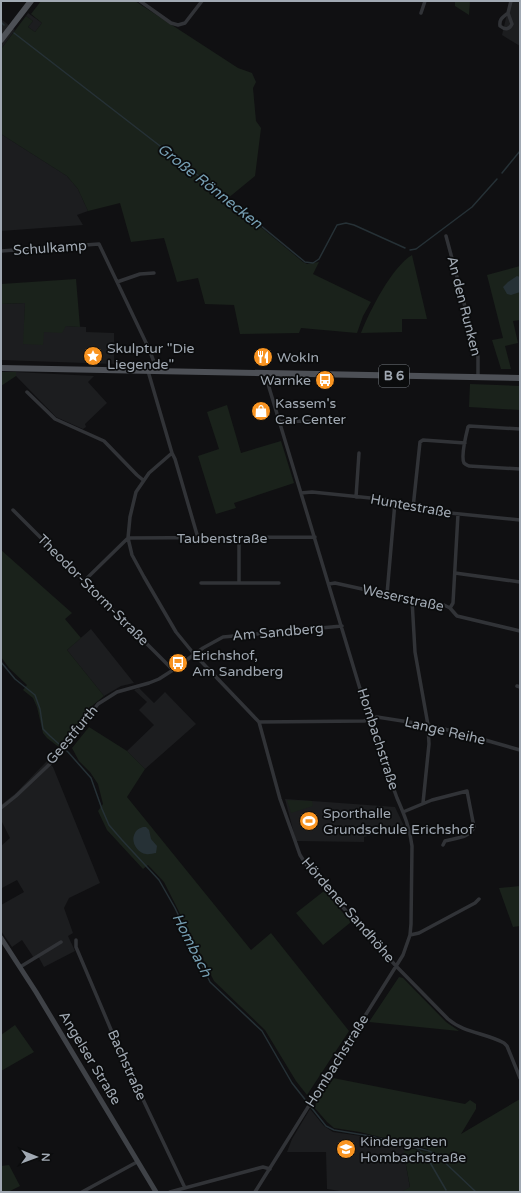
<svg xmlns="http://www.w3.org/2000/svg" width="521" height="1193" viewBox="0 0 521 1193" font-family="'Varela Round',sans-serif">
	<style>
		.built { fill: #1c1d1f }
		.green { fill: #1a221b }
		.water { fill: #263136 }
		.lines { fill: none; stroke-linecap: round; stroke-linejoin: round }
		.stream { stroke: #263136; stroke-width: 1.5 }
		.street { stroke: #313337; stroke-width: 3.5 }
		.secondary { stroke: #3f4247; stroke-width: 5 }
		.primary { stroke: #4d5056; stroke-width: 6 }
		.labels { text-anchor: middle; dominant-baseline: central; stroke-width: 3.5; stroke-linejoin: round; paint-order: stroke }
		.shield { fill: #0b0c0d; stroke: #747a81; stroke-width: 1 }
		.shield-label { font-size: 13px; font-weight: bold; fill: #a1a9b3 }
		.street-label { font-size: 14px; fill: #a1a9b3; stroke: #0b0c0d }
		.poi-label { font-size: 14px; fill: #a1a9b3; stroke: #0b0c0d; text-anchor: start }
		.water-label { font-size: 15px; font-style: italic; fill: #759db1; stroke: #0b0c0d }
	</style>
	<rect width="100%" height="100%" fill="#101012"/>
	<path class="built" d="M510,1h10v45l-18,-11z
		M28,13l14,10 -7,9 -7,-5 5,-6 -7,-5z
		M1,19l14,11 -14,19z
		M1,134l66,42 11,13 10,22 -11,4 6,10 -82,6z
		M25,303l-1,41 20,-12 22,-6 20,1v5l28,1v31l-113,-4v-56z
		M16,372l78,4 -6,6 19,21 -22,21 1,3 -3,2 -27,-12 -40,-41z
		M91,629l43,54 -13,3 -17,10 -37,-46z
		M139,688l15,15 11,-11 31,32 -51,45 -18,-18 27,-26 -15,-15 8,-8 -13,-12z
		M47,761l6,6 47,116 -31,15 -5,10 9,25 -5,3 7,15 -31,16 -6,-11 -4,2 -12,-18 -10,7 -11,-16v-26l23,-13 -7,-12 -15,8 -1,-2v-40l9,-8 -9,-18v-15l15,-12z
		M285,799l110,8 9,19 -40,11v5l-68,-1z
		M310,1109l14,17 9,6 35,5 36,10v7l6,34 -9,4h-54l-20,-3 -1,-37h-39l5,-13z"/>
	<path class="green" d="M41,1h94l103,67 14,5 4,9 -3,6 3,33 5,7 -6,48 -28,23 76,63 4,2 12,-2 -6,12 58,28 -8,14 -6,17 -56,-5 -2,5 -59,1 -6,-29 -29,-1 -7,-26 -21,4 -13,-44 -33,4 -11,-39 -32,8 -10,-22 -11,-13 -66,-42v-85l25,-33 7,5 -5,6 7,5 7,-9 -11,-9z
		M455,1h15l-1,14 -14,-9z
		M412,255l15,64h-25v13l-41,1c9,-23 31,-66 51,-78z
		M520,266v54l-7,1 5,22 -13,3 6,23h-10l-9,-29 11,-2 -16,-63z
		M76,279l4,48 -14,-1 -4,7 -18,-1 -1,13 -20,-1 2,-41 -24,1v-20z
		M1,372h15v4l-15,10z
		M470,384l50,2v24l-51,-3z
		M227,405l14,48 40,-12 13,42 -60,20 2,5 -20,6 -18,-58 21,-7 -12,-37z
		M1,550l71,63 -7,6 16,19 -14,12 37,46 -11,9 -33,43 -13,-10 -4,-5 -6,-26 -4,-9 -10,-8 4,-5 -18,-17 -8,-11z
		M89,727l38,24 18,18 -18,28 124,153 20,-17 78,98 -42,64 -11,-14 -31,-51 -51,-49 -50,-99 -16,-17 -5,4 -36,-39 -9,-19 5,-7 -5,-20 -8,-12 -11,-11 -7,-13z
		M287,800l25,1 1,5 -22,7z
		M520,886v40l-7,1 -14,-39z
		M324,891l27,31 -28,23 -27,-32z
		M399,977l4,1 43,44 13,9 -90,-9z
		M15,1025l19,27 -33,19v-36z
		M333,1078l132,26 5,-4 6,4v5l-15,25 59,-35v93h-119l9,-5 -6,-33v-7l24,5v-3l-68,-17 -26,-4 -7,-6 -13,-15z
		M9,1165l11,21 -12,6h-7v-26z"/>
	<path class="water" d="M517,276l3,1v15l-9,3 -4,-1 -4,-7 5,-5z
		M143,827h3l3,3 2,9 6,7 -1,7c-3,0 -7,2 -10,1 -9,-1 -16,-13 -11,-21 1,-3 5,-5 8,-6z"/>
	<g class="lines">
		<path class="stream" d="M1,22l3,3
			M14,33l212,164 79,65 8,1 6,-4 18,-34 9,-2 8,2 51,23
			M502,173l18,-22
			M410,250l6,-1 56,-42 25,-28
			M1,662l14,17 20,16 5,14 3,20 7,7 18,16 23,26 11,31 7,16 13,15 37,40 16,28 35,74 52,49 30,52 34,43 8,4 36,6 59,15 8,4 39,37
			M418,1150l10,9 18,31"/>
		<path class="street" d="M140,1l31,22 7,2 7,-2 17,-22
			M421,13l4,-12
			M508,13c-5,4 -9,6 -8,13 5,4 9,4 12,-2l-4,-11 3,-12
			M446,236l30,112 2,9v20
			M1,251l98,-7 50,105 5,13v9
			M117,282l23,-8 14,-1
			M148,371l24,82 -23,20 -13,19 -6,25 -2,21 4,17 12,22 32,55 18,22 65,68 21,77 14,39 6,17 11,17 85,94 52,53c16,14 38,14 56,24l3,3 13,32
			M27,392l28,27 49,22 33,34 6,5
			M280,422l5,-1 53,1 5,-2
			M520,429l-51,-3 -1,1c-2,8 -7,30 -4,36 2,2 3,2 5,3l51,3
			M172,453l3,6 23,79
			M301,493l11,-1 78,8 30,10 100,10
			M356,497l3,-44
			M413,508l7,-66 3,-2 42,3
			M13,510l160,160
			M455,573l65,9
			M84,581l44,-43 187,-1
			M201,583h38v-45
			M239,583h40
			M329,584l6,-1 77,17 32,5 6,3 7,8 63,15
			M387,594l8,-92
			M412,600l3,52 13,73 1,19 -6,59
			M450,608l3,-5 5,-89
			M517,686l3,1
			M259,722l105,-1 13,-4 51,8 36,9 56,16
			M1,808l15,-12 38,-36 44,-56 19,-12 32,-9 10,-4 14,-9 30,-22 20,-11 119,-11
			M403,812l29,-12 35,-9 7,36c-4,11 -19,11 -29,14l-2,4
			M410,935l9,-2 56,-30 4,-4
			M76,940v7l44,104 65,137
			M20,967l41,-25
			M82,1192l55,-30
			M170,1192l93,-25 7,2
			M255,1192l148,-237 7,-20 1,-11 1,-78c-2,-18 -8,-32 -15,-48 -6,-17 -13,-35 -20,-53l-109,-361v-11"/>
		<path class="secondary" d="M1,938l35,54 120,200"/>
		<path class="primary" d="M1,40l30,-39
			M1,368l519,10"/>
	</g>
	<defs>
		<symbol id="sight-disc" viewBox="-11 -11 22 22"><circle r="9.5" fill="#f99421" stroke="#0b0c0d"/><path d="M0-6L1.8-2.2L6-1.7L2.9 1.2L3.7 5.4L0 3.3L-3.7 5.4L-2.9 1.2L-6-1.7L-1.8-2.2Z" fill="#fff"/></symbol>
		<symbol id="restaurant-disc" viewBox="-11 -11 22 22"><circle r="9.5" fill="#f99421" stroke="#0b0c0d"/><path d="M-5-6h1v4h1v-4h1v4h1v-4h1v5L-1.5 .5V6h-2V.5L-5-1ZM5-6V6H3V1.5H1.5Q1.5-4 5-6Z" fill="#fff"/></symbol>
		<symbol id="bus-disc" viewBox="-11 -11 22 22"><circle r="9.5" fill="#f99421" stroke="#0b0c0d"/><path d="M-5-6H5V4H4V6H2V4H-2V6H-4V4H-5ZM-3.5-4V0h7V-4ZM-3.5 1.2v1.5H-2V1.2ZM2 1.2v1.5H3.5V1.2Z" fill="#fff"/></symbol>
		<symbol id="shop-disc" viewBox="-11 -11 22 22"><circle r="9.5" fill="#f99421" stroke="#0b0c0d"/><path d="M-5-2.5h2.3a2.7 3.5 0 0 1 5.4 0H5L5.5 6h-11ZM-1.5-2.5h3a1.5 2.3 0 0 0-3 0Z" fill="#fff"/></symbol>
		<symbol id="stadium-disc" viewBox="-11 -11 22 22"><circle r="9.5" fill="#f99421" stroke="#0b0c0d"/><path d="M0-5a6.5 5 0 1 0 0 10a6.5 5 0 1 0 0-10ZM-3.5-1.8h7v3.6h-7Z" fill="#fff"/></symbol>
		<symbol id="school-disc" viewBox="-11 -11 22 22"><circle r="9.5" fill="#f99421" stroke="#0b0c0d"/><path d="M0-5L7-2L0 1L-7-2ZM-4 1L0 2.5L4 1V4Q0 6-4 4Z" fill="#fff"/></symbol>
	</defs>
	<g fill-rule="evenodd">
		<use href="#sight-disc" x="82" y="345" width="22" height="22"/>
		<use href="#restaurant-disc" x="252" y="346" width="22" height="22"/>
		<use href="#bus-disc" x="314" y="369" width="22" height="22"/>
		<use href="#shop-disc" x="250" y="400" width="22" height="22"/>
		<use href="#bus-disc" x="167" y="652" width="22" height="22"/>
		<use href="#stadium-disc" x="298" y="810" width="22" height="22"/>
		<use href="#school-disc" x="335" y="1138" width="22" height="22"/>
	</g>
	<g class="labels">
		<rect class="shield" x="379" y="365" width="30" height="22" rx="3"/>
		<g class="shield-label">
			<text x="394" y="376">B 6</text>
		</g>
		<g class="street-label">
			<text transform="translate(50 248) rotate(-4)">Schulkamp</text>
			<text transform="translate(464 306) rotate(76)">An den Runken</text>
			<text transform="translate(411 506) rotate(10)">Huntestraße</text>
			<text x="222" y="538">Taubenstraße</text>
			<text transform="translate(93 590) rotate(45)">Theodor-Storm-Straße</text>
			<text transform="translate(403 598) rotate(12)">Weserstraße</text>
			<text transform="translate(278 632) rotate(-5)">Am Sandberg</text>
			<text transform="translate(445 731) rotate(13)">Lange Reihe</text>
			<text transform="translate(72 735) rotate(-50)">Geestfurth</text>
			<text transform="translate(378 739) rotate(72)">Hombachstraße</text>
			<text transform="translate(348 910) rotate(49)">Hördener Sandhöhe</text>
			<text transform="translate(90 1058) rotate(59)">Angelser Straße</text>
			<text transform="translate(337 1061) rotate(-58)">Hombachstraße</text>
			<text transform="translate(127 1065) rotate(66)">Bachstraße</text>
		</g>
		<g class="poi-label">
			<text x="107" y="348">Skulptur "Die<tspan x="107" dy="16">Liegende"</tspan></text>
			<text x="277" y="357">WokIn</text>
			<text x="311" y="380" text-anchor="end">Warnke</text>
			<text x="275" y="403">Kassem's<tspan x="275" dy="16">Car Center</tspan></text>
			<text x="192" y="655">Erichshof,<tspan x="192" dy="16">Am Sandberg</tspan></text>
			<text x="323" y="813">Sporthalle<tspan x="323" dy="16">Grundschule Erichshof</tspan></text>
			<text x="360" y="1141">Kindergarten<tspan x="360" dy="16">Hombachstraße</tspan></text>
		</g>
		<g class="water-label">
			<text transform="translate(210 186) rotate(38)">Große Rönnecken</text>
			<text transform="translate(192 945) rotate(63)">Hombach</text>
		</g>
	</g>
	<rect width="521" height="1193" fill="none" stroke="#a1a9b3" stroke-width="4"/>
	<g transform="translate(36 1157) rotate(91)" stroke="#0b0c0d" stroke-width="3" paint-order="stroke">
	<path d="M0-3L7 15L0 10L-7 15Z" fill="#a1a9b3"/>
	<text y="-6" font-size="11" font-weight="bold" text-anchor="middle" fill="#a1a9b3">N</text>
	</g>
</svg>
